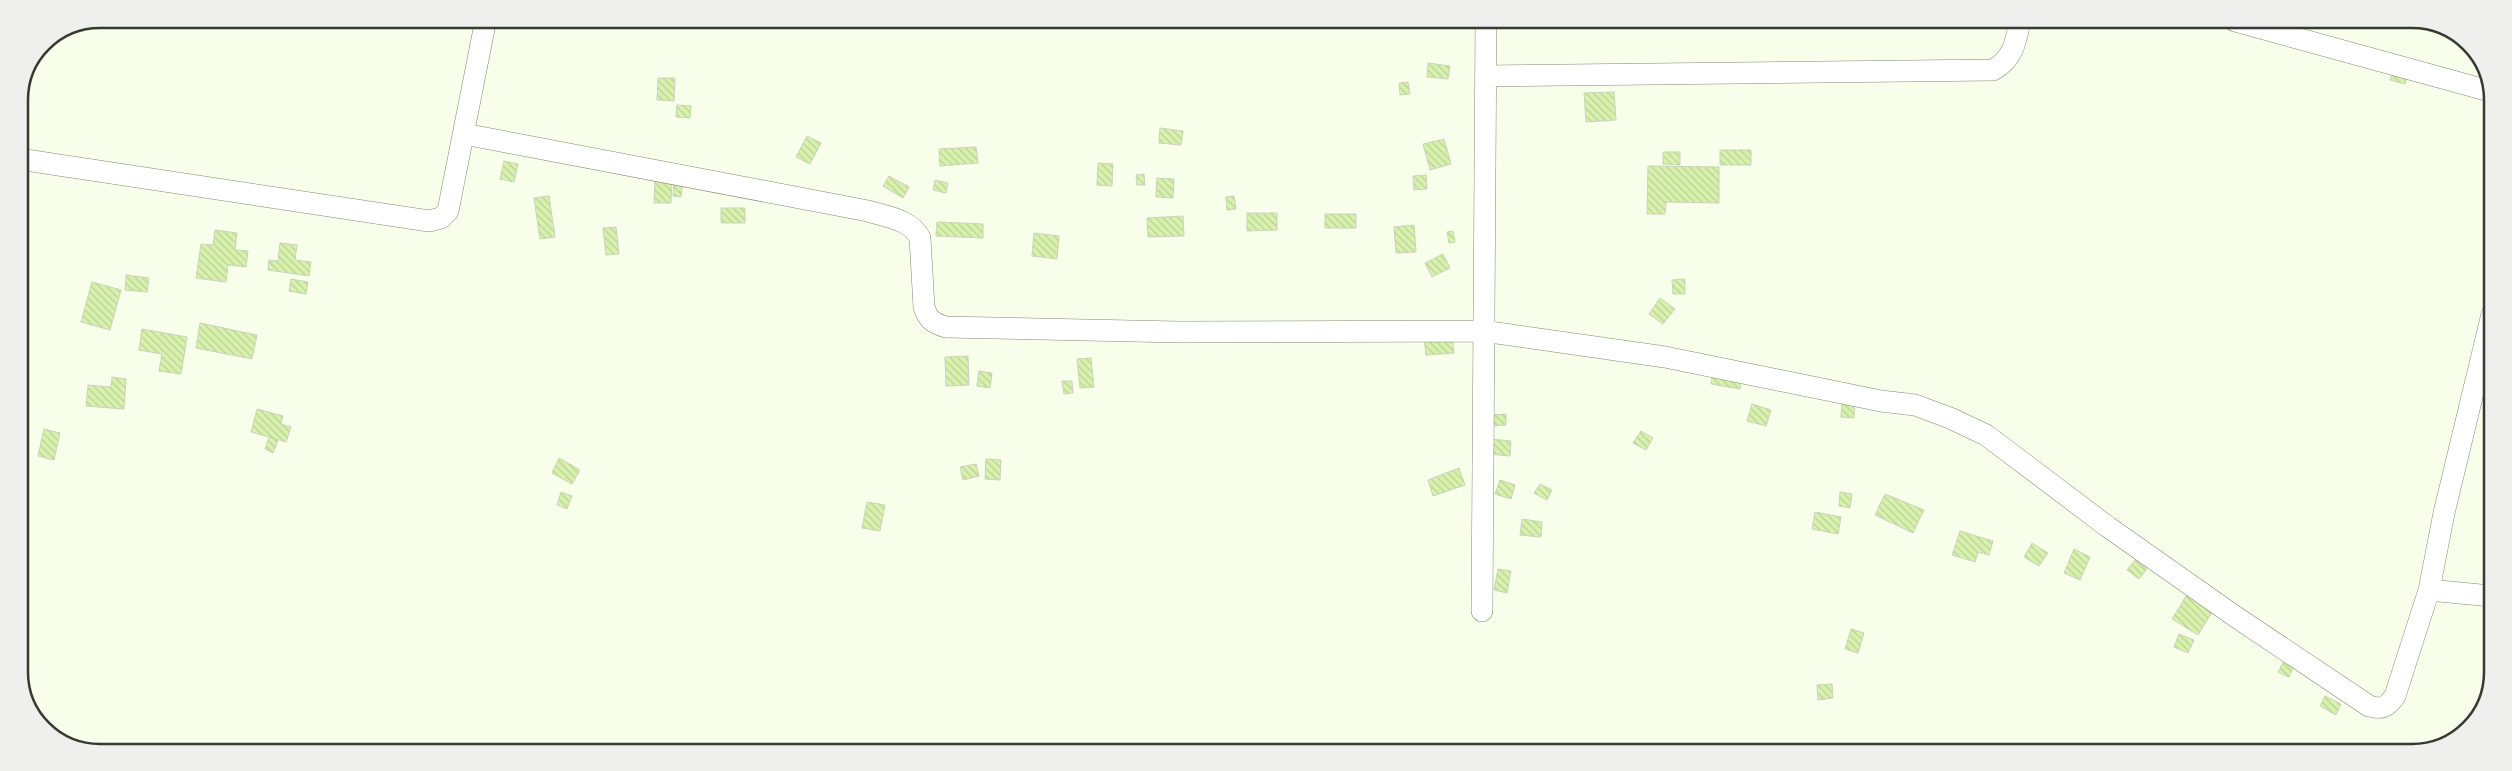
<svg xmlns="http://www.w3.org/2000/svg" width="2512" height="771" viewBox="0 0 2512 771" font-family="Bitter,serif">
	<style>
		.building { fill: url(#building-back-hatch); stroke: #c9d3bc }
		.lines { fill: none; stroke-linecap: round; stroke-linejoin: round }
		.street-casing { stroke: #818a74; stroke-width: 22 }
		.street { stroke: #fff; stroke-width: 21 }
		.rim { fill: none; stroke: #363a30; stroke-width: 2.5 }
	</style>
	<defs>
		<pattern id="building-back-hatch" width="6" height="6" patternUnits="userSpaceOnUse" patternTransform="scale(1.25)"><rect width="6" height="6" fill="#d8f2ad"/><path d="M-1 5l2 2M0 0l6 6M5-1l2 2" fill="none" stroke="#bad095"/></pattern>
	</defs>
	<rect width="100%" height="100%" fill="#f7ffeb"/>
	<path class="building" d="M1428,63l22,3 -2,13 -21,-2z
		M2394,67l14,4 -3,13 -15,-4z
		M658,78h17l-1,23 -17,-1z
		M1408,82l2,12 -10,1 -1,-12z
		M1614,92l2,28 -30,2 -2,-29z
		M677,105l14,1 -1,12 -14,-1z
		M1160,128l23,3 -2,14 -22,-2z
		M807,136l14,7 -11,21 -14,-7z
		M1444,139l7,25 -21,6 -7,-26z
		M976,147l2,16 -38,3 -1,-17z
		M1720,150h31v15h-31z
		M1663,152h17v13l-17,-1z
		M504,161l14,3 -4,18 -14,-3z
		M1098,163l15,1 -1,22 -15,-1z
		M1648,166l71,1v36l-53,-1 -1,12h-18z
		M1144,174l1,11h-8l-1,-10z
		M1426,175l1,14 -13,1 -1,-14z
		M889,176l20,11 -6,11 -20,-12z
		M1157,178l17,1 -1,19 -17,-1z
		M655,180h17l-1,23h-17z
		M935,180l13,3 -2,10 -13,-3z
		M674,181l9,1 -2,15 -8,-1z
		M549,196l6,41 -15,2 -6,-41z
		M1234,196l2,13 -9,1 -1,-13z
		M721,208h24v15h-24z
		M1247,213h30v17l-30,1z
		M1325,214h31v14h-31z
		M1183,216l1,20 -36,1 -1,-19z
		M937,222l46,2v14l-47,-2z
		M1414,225l2,27 -20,1 -2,-26z
		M616,227l3,27 -13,1 -3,-27z
		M215,230l22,3 -2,17 13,1 -2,16 -18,-2 -2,17 -30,-4 5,-34 12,1z
		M1453,231l2,11 -6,1 -2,-11z
		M1034,233l25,3 -2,23 -25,-3z
		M280,243l17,2 -2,15 16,2 -2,14 -41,-6 1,-10 9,1z
		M1443,254l7,14 -18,9 -7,-14z
		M126,275l23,3 -2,14 -22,-2z
		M291,279l17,3 -2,12 -17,-3z
		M1685,279v15h-12l-1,-14z
		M92,282l29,8 -11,40 -29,-8z
		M1660,298l15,11 -12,15 -14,-10z
		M200,323l57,12 -5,24 -56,-11z
		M142,329l45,8 -6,37 -22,-3 3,-17 -23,-4z
		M1452,336l2,17 -28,2 -2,-17z
		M968,356l1,29 -23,1 -1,-29z
		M1091,358l3,29 -14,1 -3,-29z
		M979,371l13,2 -2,15 -13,-2z
		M1713,371l29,6 -2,12 -29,-5z
		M112,377l14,2 -2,30 -38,-3 2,-21 23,2z
		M1062,381h10l1,12 -9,1z
		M1842,400l13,1 -1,17 -13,-1z
		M1752,404l19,6 -5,16 -19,-5z
		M257,409l26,7 -2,8 10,3 -5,15 -35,-10z
		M1506,414v11l-14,1 -1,-11z
		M44,429l16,4 -6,27 -16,-4z
		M1641,431l12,7 -7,12 -13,-7z
		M269,437l9,3 -5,13 -8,-4z
		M1490,439l21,2 -1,15 -21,-2z
		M559,458l21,12 -8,14 -20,-11z
		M986,459l15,1 -1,20 -15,-1z
		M976,464l3,12 -16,4 -3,-13z
		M1459,468l6,17 -32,11 -5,-16z
		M1500,480l15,5 -4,14 -16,-5z
		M1540,484l12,6 -5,10 -13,-7z
		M561,492l11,4 -5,13 -10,-4z
		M1840,492l12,2 -2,14 -11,-2z
		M1885,494l39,16 -11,23 -38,-18z
		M867,502l18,3 -5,26 -18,-3z
		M1815,512l26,5 -3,17 -26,-5z
		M1522,519l20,3 -1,15 -21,-2z
		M1960,531l33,10 -4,14 -11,-3 -3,10 -23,-7z
		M2032,543l16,10 -9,13 -15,-9z
		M2074,549l16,8 -10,23 -16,-7z
		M2135,560l12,9 -8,10 -12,-9z
		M1498,569l13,2 -4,22 -13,-3z
		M2188,593l26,16 -16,26 -26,-16z
		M1851,629l13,4 -6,20 -13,-4z
		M2179,634l15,6 -6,13 -14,-6z
		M2285,659l10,5 -6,13 -11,-5z
		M1832,684l1,14 -15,2 -1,-15z
		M2325,696l16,8 -5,11 -16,-9z"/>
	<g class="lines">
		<defs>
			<path id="street" d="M2235,21l258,71
				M1486,76l507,-6c20,-11 23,-28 27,-49
				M464,134l404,77c19,6 42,8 52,27l4,69c4,13 9,16 22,20l233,5 304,-1 182,26 216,44 34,4 35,13 36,17 122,92 128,90 133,89c13,4 18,1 26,-10l34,-106 15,-77 48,-199
				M19,159l410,62 12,-3 7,-7 38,-192
				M2429,590l62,6
				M1482,611l4,-591"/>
		</defs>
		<use href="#street" class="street-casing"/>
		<use href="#street" class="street"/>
	</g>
	<path d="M0 0H2512V771H0ZM100 28H2412A72 72 0 0 1 2484 100V672A72 72 0 0 1 2412 744H100A72 72 0 0 1 28 672V100A72 72 0 0 1 100 28Z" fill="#efefee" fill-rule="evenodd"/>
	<path class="rim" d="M100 28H2412A72 72 0 0 1 2484 100V672A72 72 0 0 1 2412 744H100A72 72 0 0 1 28 672V100A72 72 0 0 1 100 28Z"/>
</svg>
